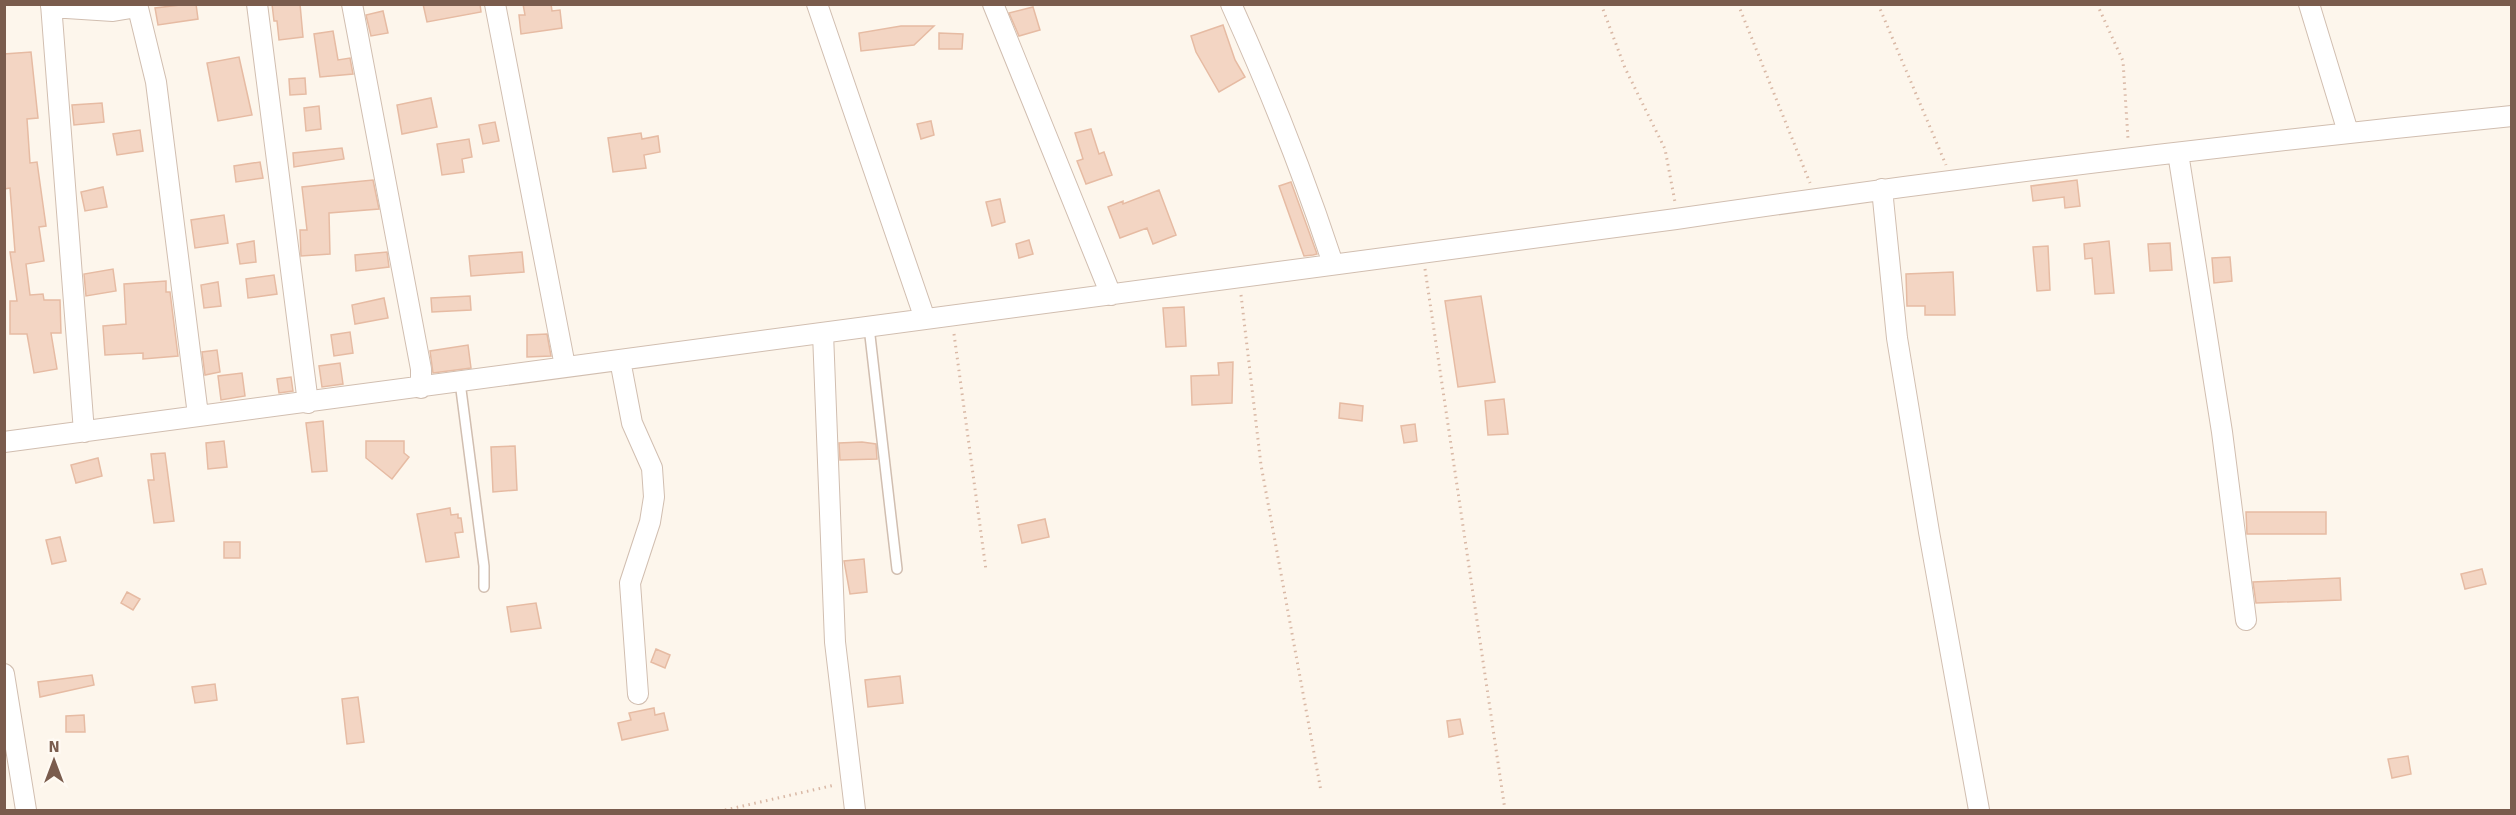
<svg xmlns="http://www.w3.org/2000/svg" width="2516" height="815" viewBox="0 0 2516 815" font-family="Signika,sans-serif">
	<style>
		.building { fill: #f3d5c3; stroke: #e6bba3; stroke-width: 1.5 }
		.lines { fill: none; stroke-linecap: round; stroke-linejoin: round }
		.service-casing { stroke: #d1beb0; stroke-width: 12 }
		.minor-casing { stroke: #d1beb0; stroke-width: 22 }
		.path { stroke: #d9b8a5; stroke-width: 3; stroke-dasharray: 1.5 4.5; stroke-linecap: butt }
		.service { stroke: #fff; stroke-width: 9 }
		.minor { stroke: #fff; stroke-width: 20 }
	</style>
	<rect width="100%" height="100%" fill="#fdf6ec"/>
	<path class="building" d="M189,4h7l2,15 -40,6 -3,-17z
		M272,4h28l3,33 -24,3 -2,-19h-3z
		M423,4h57l1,8 -54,10z
		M523,4h28l1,7 8,-1 2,18 -41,6 -2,-19h6z
		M1033,7l7,23 -21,6 -10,-23z
		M383,11l5,22 -17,3 -5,-21z
		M1223,25l12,35 10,17 -26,15 -23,-40 -5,-16z
		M901,26h33l-20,19 -53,6 -2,-18z
		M333,31l5,29 12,-2 3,16 -33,3 -6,-43z
		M939,33l24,1 -1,15h-23z
		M31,52l7,66 -11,1 3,44 7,-1 9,64 -7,1 5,34 -18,3 4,31 13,-1 1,6h16l1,33h-10l6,36 -23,4 -7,-39h-17v-33h7l-7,-49h5l-5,-64 -6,1v-135z
		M239,57l13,58 -34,6 -11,-58z
		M305,78l1,16 -16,1 -1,-16z
		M431,98l6,29 -35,7 -5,-29z
		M102,103l2,19 -30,3 -2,-20z
		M319,106l2,23 -15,2 -2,-23z
		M931,121l3,14 -13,4 -4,-15z
		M495,122l4,19 -16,3 -4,-19z
		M1091,129l8,25 5,-2 8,23 -26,9 -9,-23 6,-2 -8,-26z
		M140,130l3,21 -26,4 -4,-21z
		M641,133l1,6 16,-3 2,16 -16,3 2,13 -33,4 -5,-34z
		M469,139l3,18 -10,2 2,13 -22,3 -5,-31z
		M342,148l2,11 -50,8 -1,-14z
		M260,162l3,16 -27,4 -2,-16z
		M373,180l6,29 -50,4 1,41 -29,2 -1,-26h7l-5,-43z
		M2077,180l3,26 -15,2 -1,-11 -31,4 -2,-15z
		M1291,182l26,72 -4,1 -9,1 -25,-70z
		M103,187l4,20 -22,4 -4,-19z
		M1159,190l17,45 -23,9 -6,-16 -27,10 -12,-31 15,-6v3z
		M1000,199l5,23 -13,4 -6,-24z
		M224,215l4,28 -33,5 -4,-28z
		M1029,240l4,14 -14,4 -3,-14z
		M254,241l2,21 -16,2 -3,-20z
		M2109,241l5,52 -19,1 -3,-36 -7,1 -1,-15z
		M2170,243l2,27 -22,1 -2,-27z
		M2048,246l2,44 -13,1 -4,-44z
		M387,252l2,15 -33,4 -1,-16z
		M522,252l2,20 -53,4 -2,-20z
		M2230,257l2,24 -18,2 -2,-25z
		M113,269l3,22 -30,5 -2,-22z
		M1953,272l2,43h-30v-9h-18l-1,-32z
		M274,275l3,19 -29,4 -2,-19z
		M166,281v11h4l8,64 -35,3v-6l-38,2 -2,-29 23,-2 -2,-40z
		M218,282l3,24 -17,2 -3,-23z
		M470,296l1,14 -39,2 -1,-14z
		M1481,296l14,86 -37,5 -13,-86z
		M384,298l4,20 -33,6 -3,-19z
		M1184,307l2,39 -20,1 -3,-39z
		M350,332l3,21 -19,3 -3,-21z
		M547,334l4,22 -24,1v-22z
		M468,345l3,23 -38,5 -3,-22z
		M217,350l3,22 -15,3 -3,-23z
		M1233,362l-1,41 -40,2 -1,-29 28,-1 -1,-12z
		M340,363l3,21 -21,3 -3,-21z
		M242,373l3,23 -24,4 -3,-24z
		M291,377l2,14 -14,2 -2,-14z
		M1504,399l4,35 -20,1 -3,-34z
		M1340,403l23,3 -1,15 -23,-3z
		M323,421l4,50 -15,1 -6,-49z
		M1415,424l2,17 -13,2 -3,-17z
		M224,441l3,26 -19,2 -2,-26z
		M366,441h38v12l5,4 -17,22 -26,-21z
		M862,442l14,2 1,15 -37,1 -1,-17z
		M515,446l2,44 -24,2 -2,-45z
		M165,453l9,68 -20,2 -6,-43h6l-3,-26z
		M98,458l4,18 -26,7 -5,-18z
		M450,508l1,7 7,-1v4h3l2,14 -8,1 4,24 -33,5 -9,-48z
		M2246,512h80v22h-79z
		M1045,519l4,18 -27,6 -4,-18z
		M60,537l6,24 -14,3 -6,-24z
		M224,542h16v16h-16z
		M864,559l3,33 -17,2 -6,-33z
		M2482,569l4,15 -21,5 -4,-15z
		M2340,578l1,22 -85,3 -3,-21z
		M127,592l13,7 -7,11 -12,-7z
		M536,603l5,25 -30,4 -4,-25z
		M656,649l14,6 -5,13 -14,-6z
		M92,675l2,10 -54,12 -2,-15z
		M900,676l3,27 -35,4 -3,-27z
		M215,684l2,16 -22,3 -3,-16z
		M358,697l6,45 -17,2 -5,-45z
		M654,708l1,7 9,-2 4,17 -46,10 -4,-17 13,-3 -2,-7z
		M84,715l1,17h-19v-16z
		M1460,719l3,15 -14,3 -2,-16z
		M2408,756l3,18 -19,4 -4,-19z"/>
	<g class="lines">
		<defs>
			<path id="service" d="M869,327l28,242
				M460,382l24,184v21"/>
			<path id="minor" d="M51,4l33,428
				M137,4l19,78 42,333
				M257,4l51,399
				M352,4l69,365v19
				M495,4l70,362
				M817,4l108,315
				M993,4l118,291
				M1231,4c39,86 73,171 102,260
				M2309,4l39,128
				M51,7l62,4 24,-4
				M2178,153l44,279 24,188
				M1882,189l15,149 32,194 50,278
				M823,333l12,309 20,168
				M620,360l12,63 20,45 2,29 -4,25 -20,61 8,111
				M4,442l1672,-223c278,-41 556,-75 836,-103
				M4,674l22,136"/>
		</defs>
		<use href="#service" class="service-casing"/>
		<use href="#minor" class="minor-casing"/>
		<path class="path" d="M1601,4l24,64 40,81 10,53
			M1738,4l72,179
			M1878,4l68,161
			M2097,4l26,57 5,78
			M1425,269l80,541
			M1241,295l20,170 60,326
			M954,334l32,236
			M725,810l110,-25"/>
		<use href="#service" class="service"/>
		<use href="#minor" class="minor"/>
	</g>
	<rect width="2516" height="815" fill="none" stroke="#7a5c4d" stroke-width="12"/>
	<g transform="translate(54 761)" stroke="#fffaf3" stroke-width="4.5" paint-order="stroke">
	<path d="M0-4.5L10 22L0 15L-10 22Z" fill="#7a5c4d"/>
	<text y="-9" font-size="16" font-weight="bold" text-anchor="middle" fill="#7a5c4d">N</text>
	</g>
</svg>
